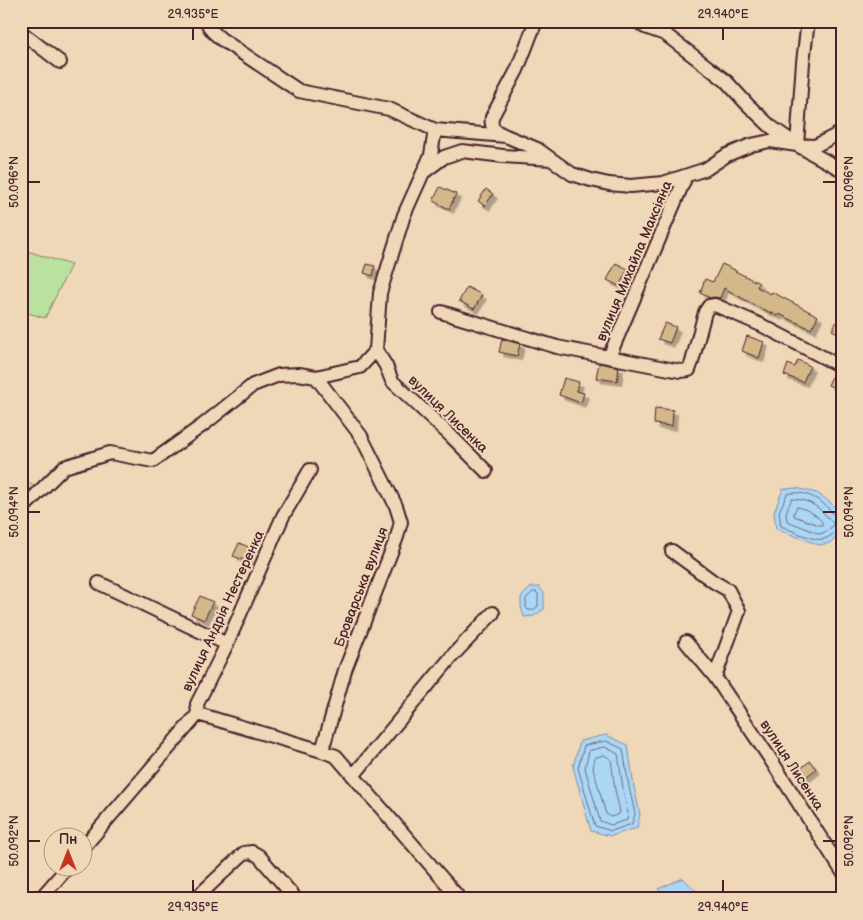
<svg xmlns="http://www.w3.org/2000/svg" width="863" height="920" viewBox="0 0 863 920" font-family="'Balsamiq Sans',sans-serif">
	<style>
		.green { fill: #bae19d; stroke: #828064 }
		.water { fill: #abd7f7; stroke: #848da5 }
		.lines { fill: none; stroke-linecap: round; stroke-linejoin: round }
		.shore { stroke: #71697d; stroke-width: 1 }
		.building { fill: #d3b98a; stroke: #4a1f2b; filter: url(#shadow) }
		.minor-casing { stroke: #4a1f2b; stroke-width: 16 }
		.minor { stroke: #efd8b8; stroke-width: 12 }
		.ticks { fill: none; stroke: #4a1f2b; stroke-width: 2 }
		.labels { text-anchor: middle; dominant-baseline: central; stroke-width: 4; stroke-linejoin: round; paint-order: stroke }
		.street-label { font-size: 14px; fill: #4a1f2b; stroke: #efd8b8 }
		.neatline { fill: none; stroke: #4a1f2b; stroke-width: 2 }
		.ticks-label { font-size: 12px; text-anchor: middle; fill: #4a1f2b }
	</style>
	<defs>
		<filter id="shadow"><feDropShadow dx="4.5" dy="4.5" stdDeviation="0" flood-color="#0004"/></filter>
	</defs>
	<rect width="100%" height="100%" fill="#efd8b8"/>
	<filter id="ink" filterUnits="userSpaceOnUse"><feTurbulence type="fractalNoise" baseFrequency=".02" numOctaves="2"/><feDisplacementMap in="SourceGraphic" scale="10" xChannelSelector="R" yChannelSelector="G"/><feConvolveMatrix kernelMatrix="1 2 1 2 8 2 1 2 1" color-interpolation-filters="sRGB"/></filter>
	<g filter="url(#ink)">
		<path class="green" d="M21,249l50,16 -26,53 -24,-7z
			M21,475l12,11 -12,17z"/>
		<path class="water" d="M796,488l21,5 14,10 9,11 2,8v11l-12,10 -11,2 -43,-16 -2,-17 9,-23z
			M531,587h8l5,6v16l-10,7 -10,1 -3,-10v-10z
			M606,735l22,10 6,42 6,27 -3,14 -26,8 -20,-5 -18,-64 7,-26z
			M683,878l13,13 3,8h-35l-6,-10z"/>
		<g class="lines">
			<path class="shore" d="M792,499c20,0 29,11 41,24v3l-8,6 -5,2 -33,-13 -1,-8z
				M798,507c10,3 17,6 24,15v3h-3l-25,-9v-3l2,-5z
				M842,519c-8,-1 -10,-7 -15,-12 -10,-10 -26,-17 -40,-13l-8,18 2,14c10,4 34,16 43,13 7,-2 11,-8 18,-9
				M533,592h3l2,2v12l-5,4h-5l-2,-3v-8z
				M606,741l17,8 6,38 6,27 -3,10 -21,7 -16,-5 -17,-58 6,-22z
				M605,747l13,7 5,35 5,25 -1,6 -16,5 -11,-4 -15,-53 4,-17z
				M604,755l7,4 4,31 5,22 -1,2 -8,3 -5,-3 -13,-46 2,-10z"/>
		</g>
		<path class="building" d="M440,187l16,7 -7,15 -16,-8z
			M486,189l7,5 -8,12 -7,-5z
			M616,263l12,6 -9,17 -12,-6z
			M367,264l8,2 -2,10 -9,-3z
			M722,264l13,6v1l24,12 -2,4 14,7 1,-2 46,24 -7,13 -32,-15 -1,2 -20,-9 -34,-19 -4,10 -6,-1 -4,1 -10,-5 5,-14 8,3z
			M467,287l15,8 -8,14 -15,-8z
			M842,312v23l-10,-5z
			M665,323l11,4 -6,16 -12,-4z
			M747,336l17,6 -5,16 -17,-7z
			M502,339l18,5 -3,12 -18,-4z
			M798,360l12,6 -7,16 -19,-7 4,-11 7,3z
			M599,363l20,4 -2,14 -21,-3z
			M834,372l8,4v16l-14,-7z
			M564,378l15,4 -3,9 8,2 -3,10 -22,-8z
			M655,408l18,2 -1,16 -18,-2z
			M239,543l12,5 -5,13 -13,-5z
			M200,596l13,6 -9,18 -13,-6z
			M810,761l6,8 -14,11 -6,-8z"/>
		<g class="lines">
			<defs>
				<path id="minor" d="M206,21l6,10 9,8 78,52 90,18 46,21 71,6 31,13 35,25 19,6 18,4 22,2 32,-3 43,-14 21,-14 24,-10 19,-4 27,4 18,1 27,-14
					M637,21l8,6 20,7 61,47 21,23 23,22 27,19 45,25
					M21,32l39,30
					M506,136c-10,-5 -16,-6 -14,-19l25,-47 19,-49
					M797,145l6,-83 5,-41
					M424,172l20,-15 18,-6 41,5 48,3
					M441,312l116,35 123,24 9,-1 3,-8 13,-50 4,-6 6,-1 46,20 81,42
					M376,350l10,16 6,15 60,56 34,34
					M609,357l77,-181
					M316,377l44,-10 16,-17 4,-57 24,-78 27,-60 4,-25
					M21,510l43,-43 46,-14 43,8 50,-36 50,-40 26,-10 20,-1 17,3 45,59 35,70 5,16 -4,15 -52,133 -23,81 14,5 124,143
					M672,551l42,31 14,8 11,21 -24,66 54,80 73,114
					M99,583l128,61
					M686,642l29,35
					M198,714l124,37
					M353,776l100,-121 40,-42
					M82,849l116,-135 -1,-10 30,-60 56,-128 27,-46
					M40,899l27,-31
					M195,899l49,-46 8,-1 7,4 37,43"/>
			</defs>
			<use href="#minor" class="minor-casing"/>
			<use href="#minor" class="minor"/>
		</g>
	</g>
	<path class="ticks" d="M193,28v12M723,28v12M28,182h12M823,182h13M28,512h12M823,512h13M28,841h12M823,841h13M193,880v12M723,880v12"/>
	<g class="labels">
		<g class="street-label">
			<text transform="translate(634 261) rotate(-67)">вулиця Михайла Максіяна</text>
			<text transform="translate(448 414) rotate(44)">вулиця Лисенка</text>
			<text transform="translate(361 587) rotate(-69)">Броварська вулиця</text>
			<text transform="translate(223 611) rotate(-65)">вулиця Андрія Нестеренка</text>
			<text transform="translate(792 765) rotate(57)">вулиця Лисенка</text>
		</g>
	</g>
	<rect width="863" height="920" fill="none" stroke="#efd8b8" stroke-width="55"/>
	<g transform="translate(68 852)"><circle r="24" fill="#efd8b8" stroke="#ad8e80"/>
	<path d="M0-4L9 19L0 12L-9 19Z" fill="#c8321e"/>
	<text y="-8" font-size="14" font-weight="bold" text-anchor="middle" fill="#4a1f2b">Пн</text>
	</g>
	<rect x="28" y="28" width="808" height="864" class="neatline"/>
	<g class="ticks-label">
		<text x="193" y="18">29.935°E</text>
		<text x="723" y="18">29.940°E</text>
		<text transform="translate(14 182) rotate(-90)" y="4">50.096°N</text>
		<text transform="translate(849 182) rotate(-90)" y="4">50.096°N</text>
		<text transform="translate(14 512) rotate(-90)" y="4">50.094°N</text>
		<text transform="translate(849 512) rotate(-90)" y="4">50.094°N</text>
		<text transform="translate(14 841) rotate(-90)" y="4">50.092°N</text>
		<text transform="translate(849 841) rotate(-90)" y="4">50.092°N</text>
		<text x="193" y="911">29.935°E</text>
		<text x="723" y="911">29.940°E</text>
	</g>
</svg>
